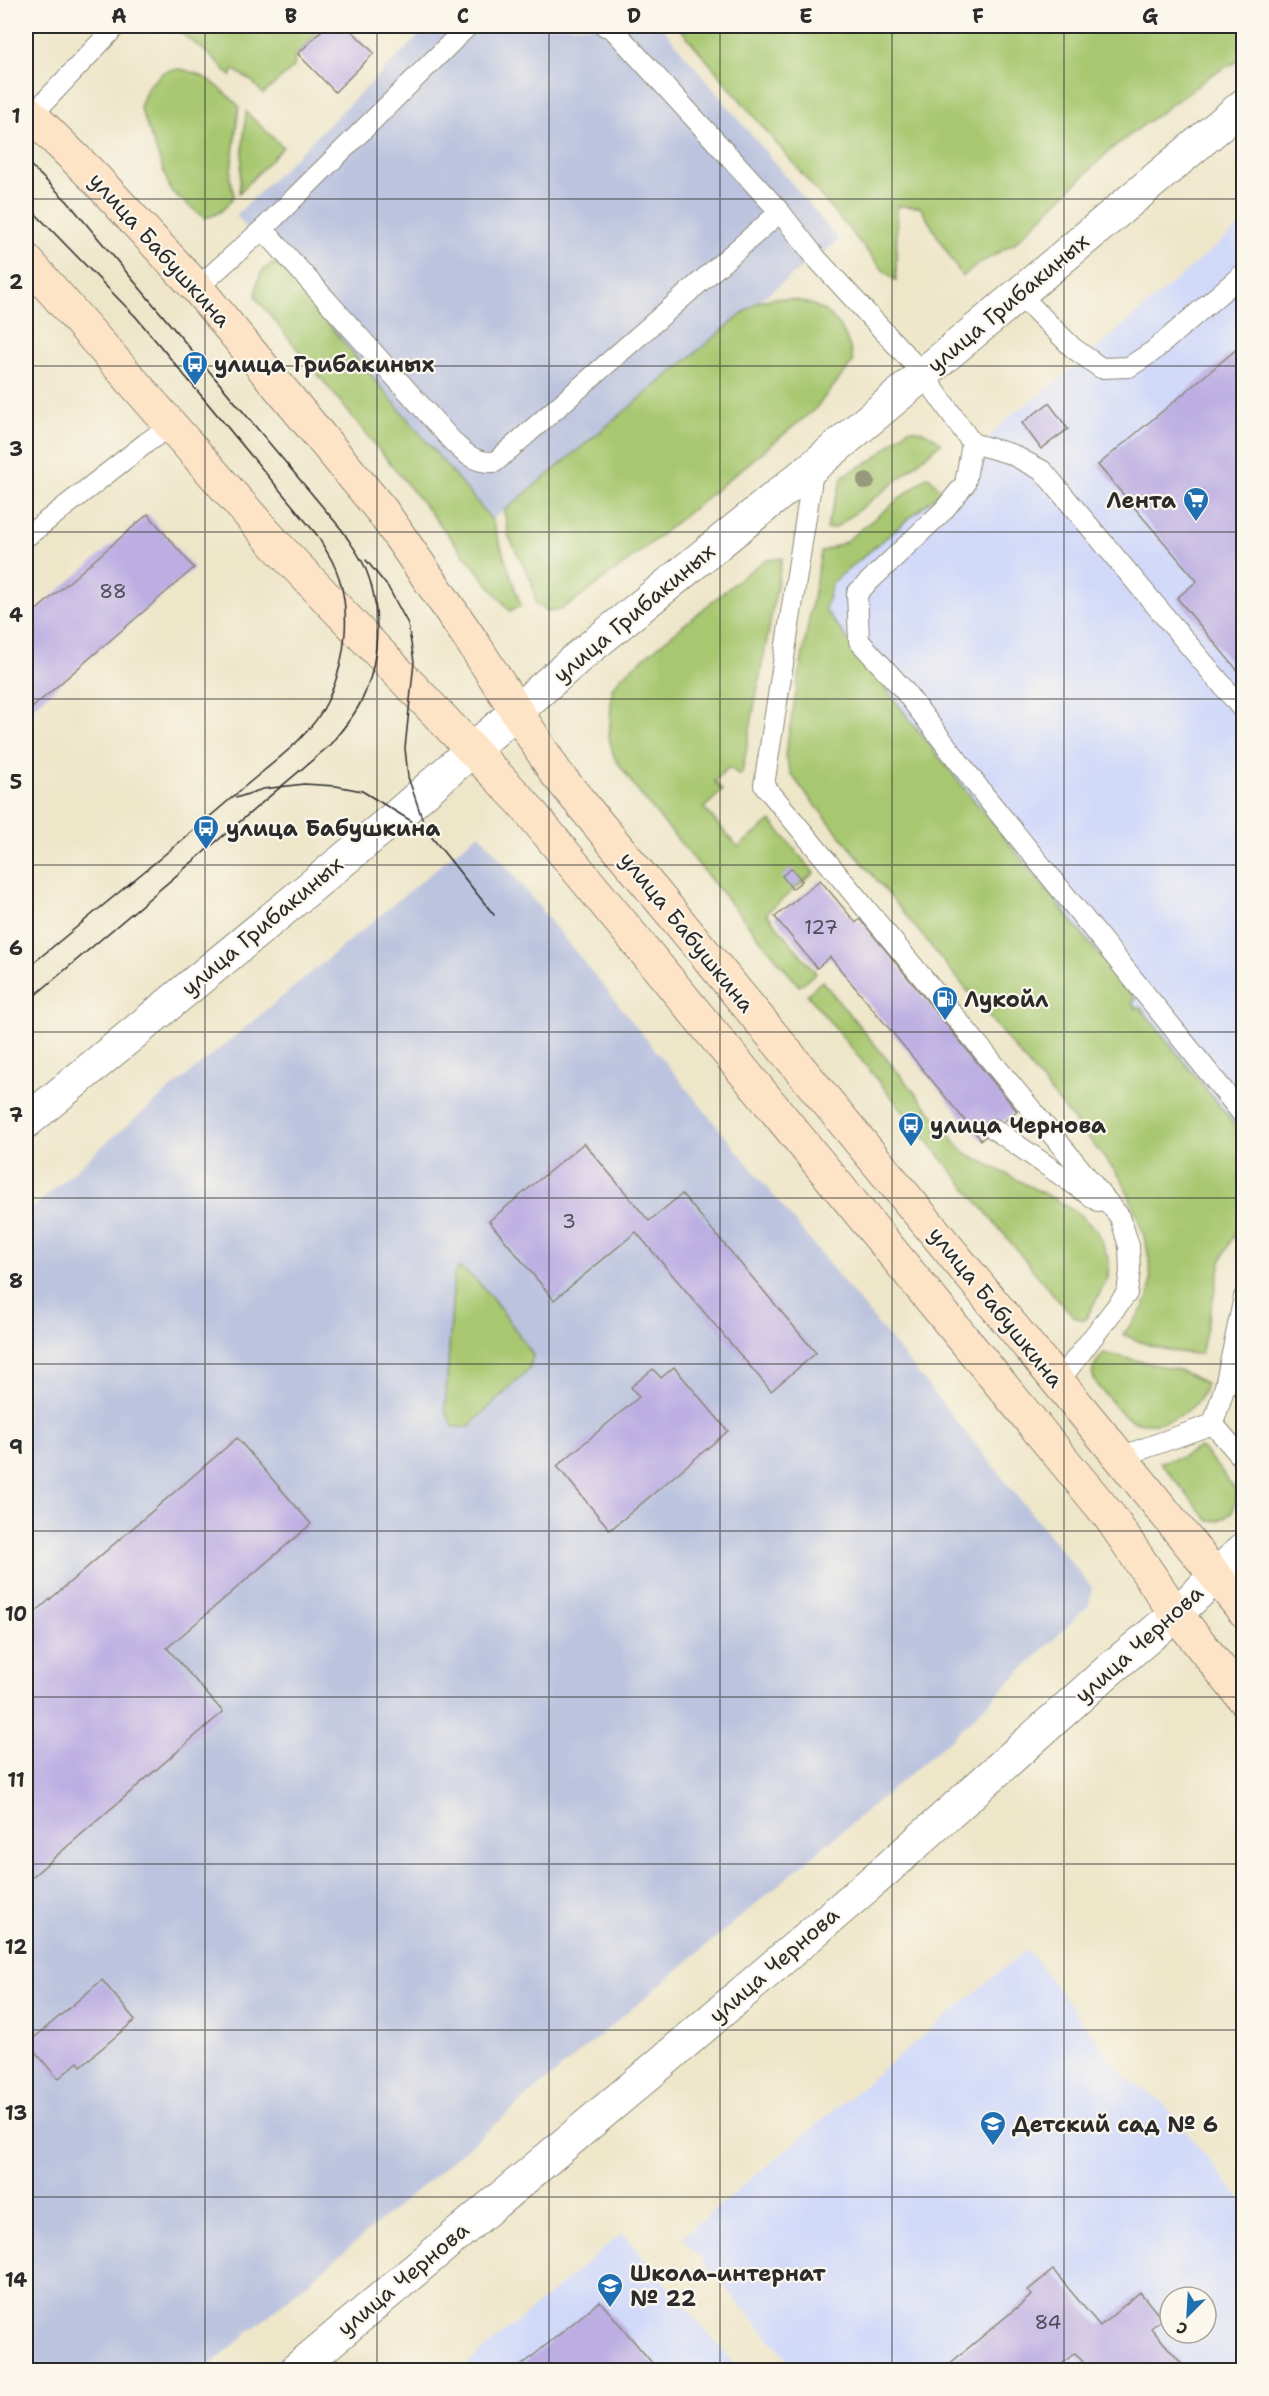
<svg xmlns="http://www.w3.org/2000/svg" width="1269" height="2396" viewBox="0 0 1269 2396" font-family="'Shantell Sans',sans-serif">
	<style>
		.built { fill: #d1d9f9; fill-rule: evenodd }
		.industrial { fill: #bbc3de }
		.green { fill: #a7c76f; stroke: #69794d; stroke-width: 1.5 }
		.building { fill: #bcaee2 }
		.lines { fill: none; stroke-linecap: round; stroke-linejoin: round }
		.service-casing { stroke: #8c887a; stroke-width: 22 }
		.minor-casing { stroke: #8c887a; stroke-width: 35 }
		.tertiary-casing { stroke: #8c887a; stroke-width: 35 }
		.secondary-casing { stroke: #8c887a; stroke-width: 35 }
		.service { stroke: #fff; stroke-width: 20 }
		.minor { stroke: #fff; stroke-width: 33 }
		.tertiary { stroke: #fff; stroke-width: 33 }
		.secondary { stroke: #fee4c6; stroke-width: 33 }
		.tram { stroke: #2b2b2b; stroke-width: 1.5 }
		.tree { fill: #97997d }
		.grid { fill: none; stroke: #2b2b2b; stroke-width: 1.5; stroke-opacity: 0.55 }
		.labels { text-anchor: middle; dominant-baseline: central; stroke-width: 4.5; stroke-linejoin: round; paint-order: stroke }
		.number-label { font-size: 20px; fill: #4f4c59 }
		.street-label { font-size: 22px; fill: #2b2b2b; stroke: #fbf7ec }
		.poi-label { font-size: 22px; font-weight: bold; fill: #2b2b2b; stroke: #fbf7ec; text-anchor: start }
		.neatline { fill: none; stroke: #2b2b2b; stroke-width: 2 }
		.grid-label { font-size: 20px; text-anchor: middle; font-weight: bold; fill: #2b2b2b }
	</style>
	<rect width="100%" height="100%" fill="#fbf7ec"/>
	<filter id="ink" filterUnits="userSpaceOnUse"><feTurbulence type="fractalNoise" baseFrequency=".0167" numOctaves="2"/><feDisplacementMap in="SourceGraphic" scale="12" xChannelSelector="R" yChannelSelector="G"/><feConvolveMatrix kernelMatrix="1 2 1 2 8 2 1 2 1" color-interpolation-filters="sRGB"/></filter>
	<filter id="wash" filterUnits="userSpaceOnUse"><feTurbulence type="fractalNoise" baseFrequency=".008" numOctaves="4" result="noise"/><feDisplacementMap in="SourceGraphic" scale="24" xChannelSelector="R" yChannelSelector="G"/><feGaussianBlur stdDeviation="1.35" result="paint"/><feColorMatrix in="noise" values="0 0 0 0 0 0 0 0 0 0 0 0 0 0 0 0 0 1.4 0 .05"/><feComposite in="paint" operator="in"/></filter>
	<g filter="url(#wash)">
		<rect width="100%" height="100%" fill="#eee6c9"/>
		<path class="built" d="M1243,223v915l-353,-437 -68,-91 7,-29 111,-92 69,-72 55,-41z
			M1027,1949l98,128 38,26 80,99v168h-446l-115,-133zM1170,2297h36v36h-36z
			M622,2233l118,137h-280z"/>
		<path class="industrial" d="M429,26h232l178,214 -82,62 -265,218 -256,-305z
			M479,833l613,755 -3,17 -139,135 -746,630h-178v-1156l80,-71z"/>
		<path class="green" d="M171,26h153l-29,30 -1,11 -31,27 -11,-13 -18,-11 -3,6 -26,-25z
			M678,26h565v32l-30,16 -102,75 -96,94 -35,20 -18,14 -42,-70 -23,-1 -1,75 -13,-11z
			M180,69c29,6 38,17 59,37l-9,73 4,16c-8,14 -15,20 -30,23l-33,-27 -31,-84 8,-21 17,-15z
			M246,112l37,35 -44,46z
			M275,263l4,2 213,255 29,86 -11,5 -254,-313c0,-15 3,-31 19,-35z
			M774,298c44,1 72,18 79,64l-38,47 -175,143 -62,47 -17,10 -13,2 -12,-7 -4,-22 -23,-45 -5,-26 253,-209z
			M908,429c13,1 23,4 33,14l-52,44 -54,41 -9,1 17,-53 31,-17z
			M928,476l14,15 -110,92 -7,27 107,138 203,251 -3,3 5,7 3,-2 100,124 -2,2 6,7 -1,83 -14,21 -8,18 -20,92c-26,-1 -55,-8 -78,-20 8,-9 17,-19 22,-30 17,-35 -9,-93 -24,-126l-314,-383 -16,-21 -6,-19 36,-203 24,-10z
			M782,558l-40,215 -3,3 -6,-6 -5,-2 -13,13 7,10 -18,17 34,39 33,-26 43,52 -48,40 50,60 -17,13 -159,-192 -26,-37 -5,-19 3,-50 10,-12 121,-100 23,-16z
			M822,981l142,171 94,49 21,13 19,18 11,29 -1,17 -23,42 -10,-3 -18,-18 -250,-305z
			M459,1268c25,11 57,64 74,87l-4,14 -61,58h-14l-9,-17 9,-136z
			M1104,1353l75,17 27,13c-6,30 -46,48 -74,37 -11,-4 -18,-16 -26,-25 -15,-18 -20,-23 -2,-42z
			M1198,1448l5,1 32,40c4,15 -2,25 -15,32l-12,-1 -48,-58 22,-5z"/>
		<g id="blocks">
			<path class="building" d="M326,26h21l27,27 -39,39 -37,-38z
				M1244,343v335l-67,-80 20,-17 -99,-116z
				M1049,403l19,26 -27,20 -19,-26z
				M148,514l46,54 -168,145v-94z
				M792,868l10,13 -10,8 -10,-13z
				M820,880l36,43 4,-4 157,192 -36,29 -151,-183 -13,11 -42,-51z
				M584,1143l65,78 33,-27 134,159 -45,38 -135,-159 -82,68 -65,-79z
				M674,1367l54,64 -118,99 -53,-64 82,-69 -8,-10 22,-18 8,9z
				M237,1438l74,86 -144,124 56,64 -197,170v-262z
				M102,1980l33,40 -54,46 -3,-4 -20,17 -30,-36z
				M1053,2270l47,56 40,-34 22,27 -11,9 36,42h-97l-15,-17 -21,17h-112l90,-75 -5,-4z
				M600,2301l58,69h-142l29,-24z"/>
		</g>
	</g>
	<g filter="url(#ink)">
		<use href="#blocks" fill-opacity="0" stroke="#8c887a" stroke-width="1.5"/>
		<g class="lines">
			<defs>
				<path id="service" d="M605,26l7,2 168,184 37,47 106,115 49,69 39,11 32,17 201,240
					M32,115l84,-89
					M263,229l191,214c13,13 23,20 41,19l285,-250
					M197,288l66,-59 205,-203
					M1019,294l54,54 28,20 28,-1 23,-15 92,-79
					M972,443l-7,41 -22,27 -86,82 2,48 44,48 82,107 259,320
					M814,466l-50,319 356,432 9,29 1,25 -3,22 -69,89
					M26,537l120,-94 26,-18
					M994,1129l104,72
					M1213,1424l12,-38 19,-89
					M1213,1424l31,36
					M1120,1457l93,-33"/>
				<path id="minor" d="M26,1122l373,-308 73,-64
					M296,2370l344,-289 247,-212 222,-199 67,-56 68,-65"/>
				<path id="tertiary" d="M472,750l104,-91 238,-193 430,-361"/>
				<path id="secondary" d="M26,110l70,69 101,109 185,223 89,129 85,133 564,684 124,154
					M26,260l250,285 246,257 588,715 66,97 68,85"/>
			</defs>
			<use href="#service" class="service-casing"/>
			<use href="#minor" class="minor-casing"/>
			<use href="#tertiary" class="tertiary-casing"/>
			<use href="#secondary" class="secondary-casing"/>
			<use href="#service" class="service"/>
			<use href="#minor" class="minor"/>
			<use href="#tertiary" class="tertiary"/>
			<use href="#secondary" class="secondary"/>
			<path class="tram" d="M26,161l41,40 275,329c7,11 16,23 22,35 19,42 17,103 -7,144 -8,13 -18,25 -28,37l-303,257
				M26,204l110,113 181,218c5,9 11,18 16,28 20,41 14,96 -5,137 -17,37 -55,62 -85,88 -71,62 -145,121 -217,181
				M366,560l22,27 20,37 6,38 -9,86 3,29 18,53 68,85
				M236,798l27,-9 41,-5 32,2 26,5 64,39"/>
		</g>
		<circle class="tree" cx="866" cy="481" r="9"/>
	</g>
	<path class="grid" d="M205,26v2344M377,26v2344M549,26v2344M720,26v2344M892,26v2344M1064,26v2344M26,199h1218M26,366h1218M26,532h1218M26,699h1218M26,865h1218M26,1032h1218M26,1198h1218M26,1364h1218M26,1531h1218M26,1697h1218M26,1864h1218M26,2030h1218M26,2197h1218"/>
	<defs>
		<symbol id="bus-pin" viewBox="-11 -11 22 30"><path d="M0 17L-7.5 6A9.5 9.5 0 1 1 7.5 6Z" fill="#1f6fb2" stroke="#fbf7ec"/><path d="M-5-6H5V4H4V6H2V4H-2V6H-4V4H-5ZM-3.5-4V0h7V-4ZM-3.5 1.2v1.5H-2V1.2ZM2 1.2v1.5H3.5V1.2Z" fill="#fff"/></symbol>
		<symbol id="supermarket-pin" viewBox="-11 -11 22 30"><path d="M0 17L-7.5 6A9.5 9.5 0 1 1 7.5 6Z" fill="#1f6fb2" stroke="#fbf7ec"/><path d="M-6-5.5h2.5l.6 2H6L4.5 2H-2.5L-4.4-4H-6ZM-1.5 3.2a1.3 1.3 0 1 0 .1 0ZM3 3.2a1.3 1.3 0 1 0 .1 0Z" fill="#fff"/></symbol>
		<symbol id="fuel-pin" viewBox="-11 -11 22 30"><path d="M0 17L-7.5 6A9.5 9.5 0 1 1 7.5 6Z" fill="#1f6fb2" stroke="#fbf7ec"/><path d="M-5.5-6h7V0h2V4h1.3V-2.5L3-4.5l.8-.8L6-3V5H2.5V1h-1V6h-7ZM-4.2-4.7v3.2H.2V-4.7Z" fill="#fff"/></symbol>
		<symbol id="school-pin" viewBox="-11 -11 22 30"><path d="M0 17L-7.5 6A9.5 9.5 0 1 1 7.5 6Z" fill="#1f6fb2" stroke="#fbf7ec"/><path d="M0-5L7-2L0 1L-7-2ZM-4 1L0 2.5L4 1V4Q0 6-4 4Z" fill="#fff"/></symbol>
	</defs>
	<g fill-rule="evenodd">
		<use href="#bus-pin" x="180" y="349" width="30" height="40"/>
		<use href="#supermarket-pin" x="1181" y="485" width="30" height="40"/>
		<use href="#bus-pin" x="191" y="813" width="30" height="40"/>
		<use href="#fuel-pin" x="930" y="984" width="30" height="40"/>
		<use href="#bus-pin" x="896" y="1110" width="30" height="40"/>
		<use href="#school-pin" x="978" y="2109" width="30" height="40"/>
		<use href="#school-pin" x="595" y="2271" width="30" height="40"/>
	</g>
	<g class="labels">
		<g class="number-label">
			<text x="113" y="591">88</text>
			<text x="821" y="927">127</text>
			<text x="569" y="1221">3</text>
			<text x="1048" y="2322">84</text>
		</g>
		<g class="street-label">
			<text transform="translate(160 250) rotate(48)">улица Бабушкина</text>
			<text transform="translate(1008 303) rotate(-40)">улица Грибакиных</text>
			<text transform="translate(634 613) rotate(-40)">улица Грибакиных</text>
			<text transform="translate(262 926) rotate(-40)">улица Грибакиных</text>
			<text transform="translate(687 932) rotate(51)">улица Бабушкина</text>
			<text transform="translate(996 1307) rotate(51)">улица Бабушкина</text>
			<text transform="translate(1139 1644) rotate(-42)">улица Чернова</text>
			<text transform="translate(774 1965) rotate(-41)">улица Чернова</text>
			<text transform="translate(403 2279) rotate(-40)">улица Чернова</text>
		</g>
		<g class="poi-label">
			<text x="214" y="364">улица Грибакиных</text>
			<text x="1176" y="500" text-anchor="end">Лента</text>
			<text x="226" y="828">улица Бабушкина</text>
			<text x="964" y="999">Лукойл</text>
			<text x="930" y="1125">улица Чернова</text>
			<text x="1012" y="2124">Детский сад № 6</text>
			<text x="630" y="2273">Школа-интернат<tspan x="630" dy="25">№ 22</tspan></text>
		</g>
	</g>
	<rect width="1269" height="2396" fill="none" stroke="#fbf7ec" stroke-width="66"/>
	<g transform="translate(1188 2315) rotate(204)"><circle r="28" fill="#fbf7ec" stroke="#a8a59f" stroke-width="1.5"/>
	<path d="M0-4.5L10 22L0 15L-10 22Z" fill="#1f6fb2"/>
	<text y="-9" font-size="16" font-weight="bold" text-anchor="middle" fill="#2b2b2b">С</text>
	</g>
	<rect x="33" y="33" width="1203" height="2330" class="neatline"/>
	<g class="grid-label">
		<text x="119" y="23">A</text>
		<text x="291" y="23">B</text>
		<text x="463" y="23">C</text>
		<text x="634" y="23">D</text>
		<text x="806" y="23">E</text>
		<text x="978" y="23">F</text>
		<text x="1150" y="23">G</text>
		<text x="16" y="123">1</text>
		<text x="16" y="289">2</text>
		<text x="16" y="456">3</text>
		<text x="16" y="622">4</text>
		<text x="16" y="789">5</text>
		<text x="16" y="955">6</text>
		<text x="16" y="1122">7</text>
		<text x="16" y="1288">8</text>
		<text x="16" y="1454">9</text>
		<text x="16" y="1621">10</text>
		<text x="16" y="1787">11</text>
		<text x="16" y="1954">12</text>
		<text x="16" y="2120">13</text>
		<text x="16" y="2287">14</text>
	</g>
</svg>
